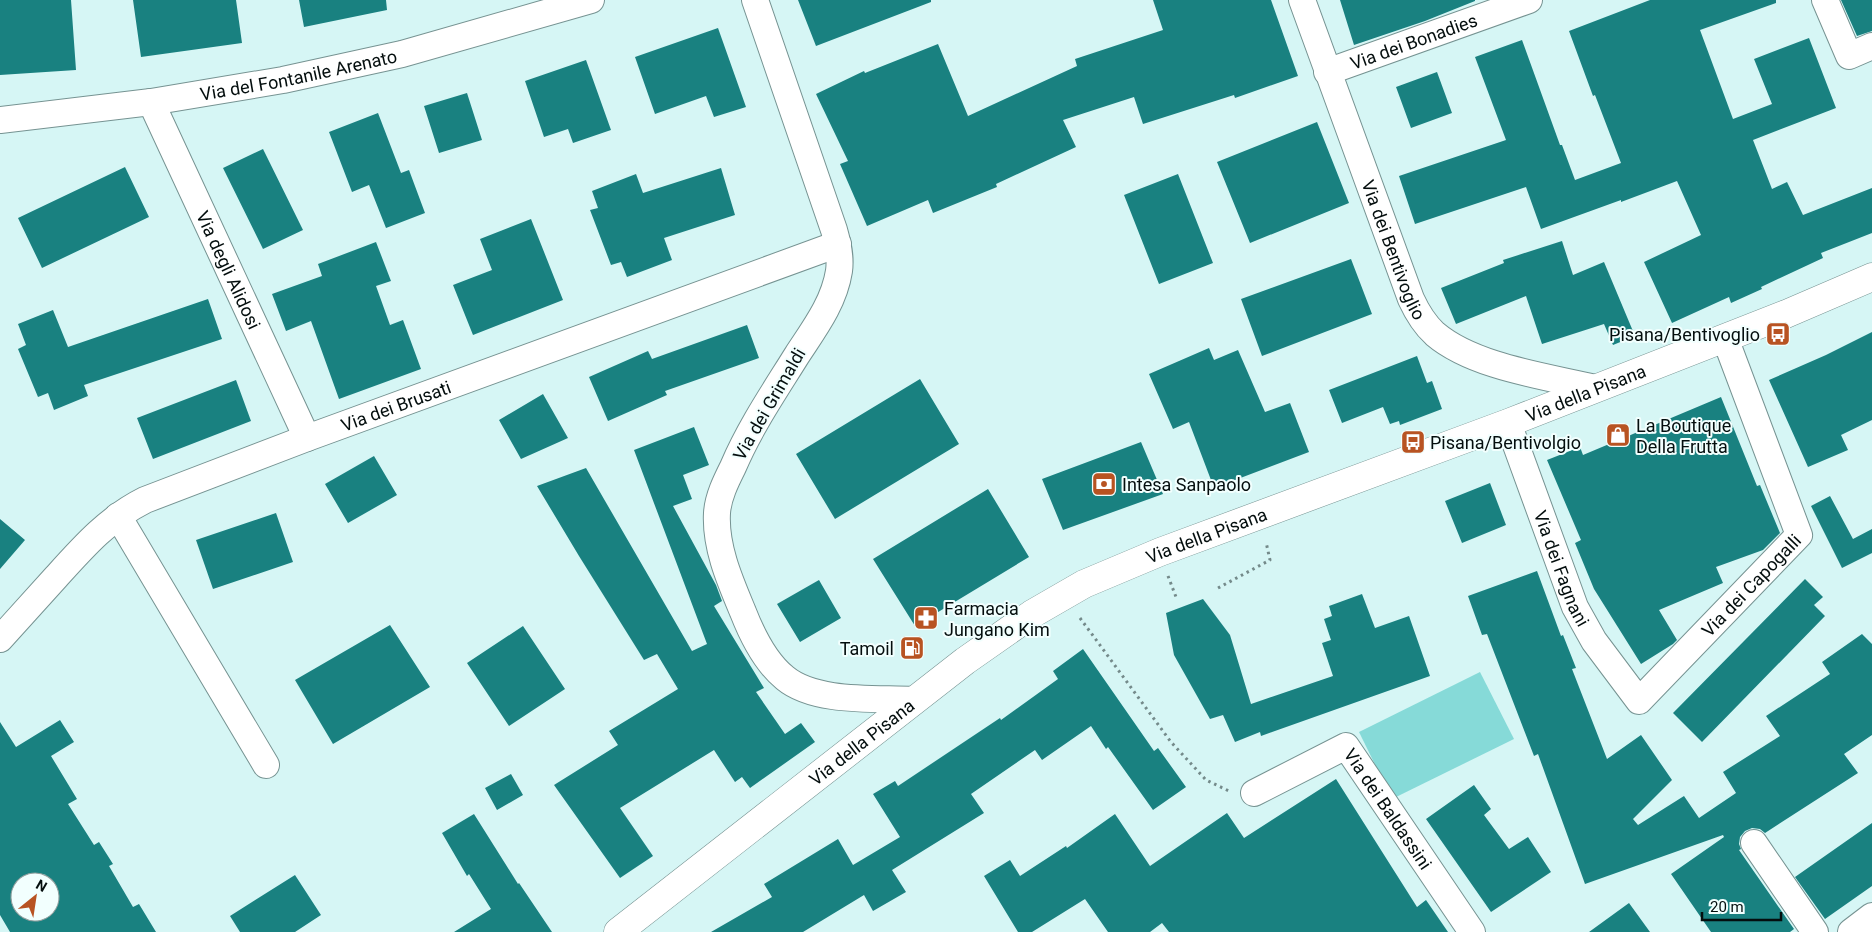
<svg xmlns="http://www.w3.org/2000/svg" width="1872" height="932" viewBox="0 0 1872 932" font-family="Roboto,sans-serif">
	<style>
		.green { fill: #86dad8 }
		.building { fill: #198180; fill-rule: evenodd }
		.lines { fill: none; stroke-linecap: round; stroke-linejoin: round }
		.minor-casing { stroke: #769392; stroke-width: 28 }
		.major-casing { stroke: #769392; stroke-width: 29 }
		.path { stroke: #748a8a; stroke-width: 3; stroke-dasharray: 2.5 4; stroke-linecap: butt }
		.minor { stroke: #fff; stroke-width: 26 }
		.major { stroke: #fff; stroke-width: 28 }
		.labels { text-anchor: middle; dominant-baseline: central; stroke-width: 4; stroke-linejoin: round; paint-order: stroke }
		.street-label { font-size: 18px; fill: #040e0e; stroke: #f2fffe }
		.poi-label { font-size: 18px; fill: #040e0e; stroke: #f2fffe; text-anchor: start }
	</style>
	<rect width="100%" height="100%" fill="#d6f6f5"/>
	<path class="green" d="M1480,672l34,67 -122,60 -33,-67z"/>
	<path class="building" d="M0,0h71l5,70 -76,5z
		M133,0h103l6,43 -101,14z
		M299,0h87l1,10 -83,17z
		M798,0h133v2l-115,44z
		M1153,0h118l27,76 -63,22 -1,-3 -91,29 -9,-27 -71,23 13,27 -80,37 1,3 -64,26 -5,-13 -61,26 -27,-62 8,-3 -32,-67 48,-23 1,2 73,-29 30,72 109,-50 -2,-7 88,-29z
		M1340,0h135v1l-50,20 -71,24z
		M1650,0h126v3l-76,27 33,89 39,-15 -18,-45 55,-21 27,70 -83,32 19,49 15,-7 16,33 69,-27v45l-51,20 2,5 -62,29 1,2 -31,14 -2,-6 -57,26 -28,-61 57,-27 -24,-54 -56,21v-2l-80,29 -15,-42 -111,37 -16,-48 107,-36 -31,-83 47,-17 38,105h2l13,35 46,-17 -26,-68 -2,1 -24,-65z
		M1841,0h31v31l-15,5z
		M718,28l28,79 -32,10 -8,-21 -51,18 -20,-57z
		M586,60l25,70 -38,13 -5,-14 -24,8 -19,-56z
		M1437,72l15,41 -41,15 -15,-41z
		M467,93l15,47 -43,13 -15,-47z
		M378,113l23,60 8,-3 16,43 -39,15 -17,-43 -17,7 -23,-60z
		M1317,122l32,81 -99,40 -33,-81z
		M263,149l40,81 -40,19 -40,-81z
		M125,167l24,50 -107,51 -24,-50z
		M721,168l14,47 -71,23 8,22 -45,17 -6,-15 -10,3 -21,-55 8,-2 -6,-17 44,-17 7,19z
		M1178,174l35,89 -54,21 -35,-89z
		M531,219l32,81 -90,35 -20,-50 39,-15 -12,-31z
		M1562,241l11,34 31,-13 31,74 -22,9 -9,-21 -62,20 -16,-48 -70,28 -15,-36 63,-25 -1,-3z
		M376,242l15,39 -15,5 14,39 13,-5 18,49 -82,30 -28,-78 -25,10 -14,-37 50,-18 -4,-12z
		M1351,259l21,55 -110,42 -21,-57z
		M208,299l14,40 -138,46 4,11 -34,14 -6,-17 -10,4 -20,-48 8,-4 -8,-21 35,-14 15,37z
		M747,325l12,33 -94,33 2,4 -59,26 -19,-44 59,-26 4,8z
		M1872,332v88l-31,15 7,15 -40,17 -39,-87 57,-25z
		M1209,348l5,12 24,-10 27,62 25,-9 19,49 -95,36 -25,-66 -16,7 -24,-55z
		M1417,356l10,27 5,-2 10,28 -42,16 -1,-4 -9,3 -7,-17 -41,16 -13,-33z
		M920,379l39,65 -124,75 -39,-65z
		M236,380l15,41 -98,38 -16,-41z
		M543,394l25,44 -47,21 -22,-39z
		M1721,397l36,89 3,-1 20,48 -17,17 -47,17 7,16 -64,27 18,30 -4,4 -32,20 -47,-75 -19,-46 6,-3 -34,-80 33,-13 3,8z
		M694,427l15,38 -26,10 9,24 -19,7 43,79 6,16 -8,5 50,82 -8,4 29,42 16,-11 14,19 -65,46 -8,-11 -7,5 -21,-32 -94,58 33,48 -33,22 -66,-93 64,-40 -9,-14 69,-42 -21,-35 -13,6 -65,-104 -42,-70 49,-18 106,183 15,-7 -73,-194z
		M1141,442l22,52 -100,36 -21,-51z
		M374,456l23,39 -49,28 -23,-39z
		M1490,483l16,42 -44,18 -17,-42z
		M988,489l41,68 -114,69 -42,-67z
		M1830,496l23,43 19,-10v24l-30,15 -31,-62z
		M276,513l17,49 -80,27 -17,-49z
		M0,519l25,21 -25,29z
		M1537,571l24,65 2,-1 13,33 -4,1 35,90 34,-24 31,45 -39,39 5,6 46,-29 15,22 37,-25 -13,-21 57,-36 -14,-20 64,-42 -8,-12 40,-28 10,10v91l-28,19 14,19 -93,60 -5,-4 -8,-1 -7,3 -5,6 -1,7 2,5 -2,1 55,79 -4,3h-79l-40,-58 53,-37 -1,-2 -138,49 -47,-130 -4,2 -47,-122 -5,1 -14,-39z
		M1805,579l18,18 -9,8 11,11 -123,126 -29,-29z
		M819,580l22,38 -41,24 -23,-38z
		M1362,594l13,34 34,-12 21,60 -169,60 -1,-4 -25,10 -12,-27 -13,4 -36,-64 -8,-42 37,-14 27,36 21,69 82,-28 -11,-33 9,-3 -7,-21 8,-3 -3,-10z
		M390,625l40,62 -97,57 -38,-64z
		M523,626l42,63 -56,37 -42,-63z
		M1083,649l71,102 4,-3 28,39 -33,23 -45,-63 -2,2 -15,-23 -49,34 -7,-10 -64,44 13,19 -92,57 14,22 -33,19 -9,-16 -61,37h-92l61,-35 -8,-13 74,-45 15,26 47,-28 -27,-43 22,-13 3,5 102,-68 1,2 57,-41 -5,-8z
		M60,720l14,22 -23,14 26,43 -9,5 26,41 5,-3 14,22 -4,2 24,41 6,-3 17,28h-146l-10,-17v-193l16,25zM20,882h30v30h-30z
		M511,774l12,21 -26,15 -12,-22z
		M1336,779l81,128 9,-7 22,32h-279l-7,-9 -12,9h-42l-23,-33 -53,33h-14l-34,-56 26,-16 10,16 46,-30 1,2 48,-34 35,52 77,-53 17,25z
		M1474,785l17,24 -7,6 25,34 19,-12 23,35 -60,40 -65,-93z
		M474,814l44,70 1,-1 33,49h-98l37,-23 -22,-35 -2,2 -25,-43z
		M1872,823v63l-47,33 -30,-42z
		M295,875l26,40 -26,17h-55l-10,-16z
		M1629,903l21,29h-61z"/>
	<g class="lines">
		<defs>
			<g id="minor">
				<path d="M755,0l79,230c4,14 7,27 5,41 -5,32 -25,58 -42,84 -23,37 -47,72 -64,112 -7,14 -15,30 -16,46 -2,34 13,68 26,99 9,23 22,50 42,66 30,25 91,20 128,22"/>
				<path id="s1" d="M1302,0l109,299c6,13 13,25 24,35 39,33 110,42 160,54"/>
				<path d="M1825,0l24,56 23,-10"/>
				<path id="s2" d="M1327,72l202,-72"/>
				<path id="s3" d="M151,102l156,336"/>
				<path id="s4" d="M0,120l151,-18 132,-22 119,-26 189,-54"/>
				<path id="s5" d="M1508,423l67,184 19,34 45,60 160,-166 -74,-197"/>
				<path d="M118,516l148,249"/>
				<path id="s6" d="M0,639c19,-21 38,-42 57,-63 27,-30 52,-58 88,-76l162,-62 531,-194"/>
				<path id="s7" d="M1254,793l92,-47 126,186"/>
				<path d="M1754,843l61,89"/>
				<path d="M1851,932l21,-16"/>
			</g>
			<g id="major">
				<path id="s8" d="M618,932l347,-271 67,-47 52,-30 76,-32 348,-129 278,-109 86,-37"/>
			</g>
		</defs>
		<use href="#minor" class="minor-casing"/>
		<use href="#major" class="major-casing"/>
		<path class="path" d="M1168,576l8,21
			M1218,588l52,-28 -4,-18
			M1080,618l91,124 35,38 23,11"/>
		<use href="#minor" class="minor"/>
		<use href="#major" class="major"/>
	</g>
	<defs>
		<symbol id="bus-square" viewBox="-11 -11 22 22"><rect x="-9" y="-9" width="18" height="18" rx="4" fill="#b85322" stroke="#f2fffe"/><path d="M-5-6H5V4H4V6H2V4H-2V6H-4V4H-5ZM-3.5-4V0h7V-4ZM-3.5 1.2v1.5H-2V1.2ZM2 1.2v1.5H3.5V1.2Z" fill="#fff"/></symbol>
		<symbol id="shop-square" viewBox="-11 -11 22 22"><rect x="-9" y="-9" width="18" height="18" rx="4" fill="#b85322" stroke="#f2fffe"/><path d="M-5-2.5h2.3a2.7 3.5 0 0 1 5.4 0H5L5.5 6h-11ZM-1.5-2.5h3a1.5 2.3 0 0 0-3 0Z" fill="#fff"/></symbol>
		<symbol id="bank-square" viewBox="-11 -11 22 22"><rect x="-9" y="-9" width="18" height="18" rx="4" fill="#b85322" stroke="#f2fffe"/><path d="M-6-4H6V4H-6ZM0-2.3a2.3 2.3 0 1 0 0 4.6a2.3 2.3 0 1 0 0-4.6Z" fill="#fff"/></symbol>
		<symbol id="pharmacy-square" viewBox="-11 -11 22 22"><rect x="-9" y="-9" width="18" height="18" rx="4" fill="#b85322" stroke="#f2fffe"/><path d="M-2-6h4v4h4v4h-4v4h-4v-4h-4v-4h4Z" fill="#fff"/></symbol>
		<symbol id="fuel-square" viewBox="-11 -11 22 22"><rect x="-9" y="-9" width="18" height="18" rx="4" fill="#b85322" stroke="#f2fffe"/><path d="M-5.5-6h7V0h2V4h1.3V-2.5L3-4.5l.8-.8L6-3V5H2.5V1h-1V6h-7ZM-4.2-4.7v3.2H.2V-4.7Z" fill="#fff"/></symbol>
	</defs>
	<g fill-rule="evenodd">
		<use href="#bus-square" x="1764" y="320" width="28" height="28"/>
		<use href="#shop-square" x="1604" y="421" width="28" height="28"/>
		<use href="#bus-square" x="1399" y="428" width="28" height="28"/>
		<use href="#bank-square" x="1090" y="470" width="28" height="28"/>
		<use href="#pharmacy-square" x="912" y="604" width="28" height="28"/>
		<use href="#fuel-square" x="898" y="634" width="28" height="28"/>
	</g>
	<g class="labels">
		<g class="street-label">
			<text stroke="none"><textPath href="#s2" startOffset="92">Via dei Bonadies</textPath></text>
			<text stroke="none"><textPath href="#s4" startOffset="302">Via del Fontanile Arenato</textPath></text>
			<text stroke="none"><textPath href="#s1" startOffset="266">Via dei Bentivoglio</textPath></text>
			<text stroke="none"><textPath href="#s3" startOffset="185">Via degli Alidosi</textPath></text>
			<text stroke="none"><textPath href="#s8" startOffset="1119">Via della Pisana</textPath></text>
			<text transform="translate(769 404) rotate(-60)">Via dei Grimaldi</text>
			<text stroke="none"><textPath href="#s6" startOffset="470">Via dei Brusati</textPath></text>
			<text stroke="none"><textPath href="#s8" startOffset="714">Via della Pisana</textPath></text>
			<text stroke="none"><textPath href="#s5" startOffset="155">Via dei Fagnani</textPath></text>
			<text stroke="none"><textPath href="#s5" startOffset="471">Via dei Capogalli</textPath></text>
			<text stroke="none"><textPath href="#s8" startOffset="309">Via della Pisana</textPath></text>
			<text stroke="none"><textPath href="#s7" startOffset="179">Via dei Baldassini</textPath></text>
		</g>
		<g class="poi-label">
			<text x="1760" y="334" text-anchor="end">Pisana/Bentivoglio</text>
			<text x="1636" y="425">La Boutique<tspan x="1636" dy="21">Della Frutta</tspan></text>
			<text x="1430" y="442">Pisana/Bentivolgio</text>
			<text x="1122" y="484">Intesa Sanpaolo</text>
			<text x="944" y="608">Farmacia<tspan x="944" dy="21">Jungano Kim</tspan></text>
			<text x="894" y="648" text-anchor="end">Tamoil</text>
		</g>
	</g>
	<g transform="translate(35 897) rotate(30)"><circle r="24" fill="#f2fffe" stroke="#939f9e"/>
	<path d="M0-4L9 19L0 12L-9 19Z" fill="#b85322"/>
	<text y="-8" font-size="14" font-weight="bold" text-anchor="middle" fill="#040e0e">N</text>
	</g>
	<path d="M1702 912v8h79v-8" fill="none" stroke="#040e0e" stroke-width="2.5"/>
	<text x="1710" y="912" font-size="15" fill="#040e0e" stroke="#f2fffe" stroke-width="4" paint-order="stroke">20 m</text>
</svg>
